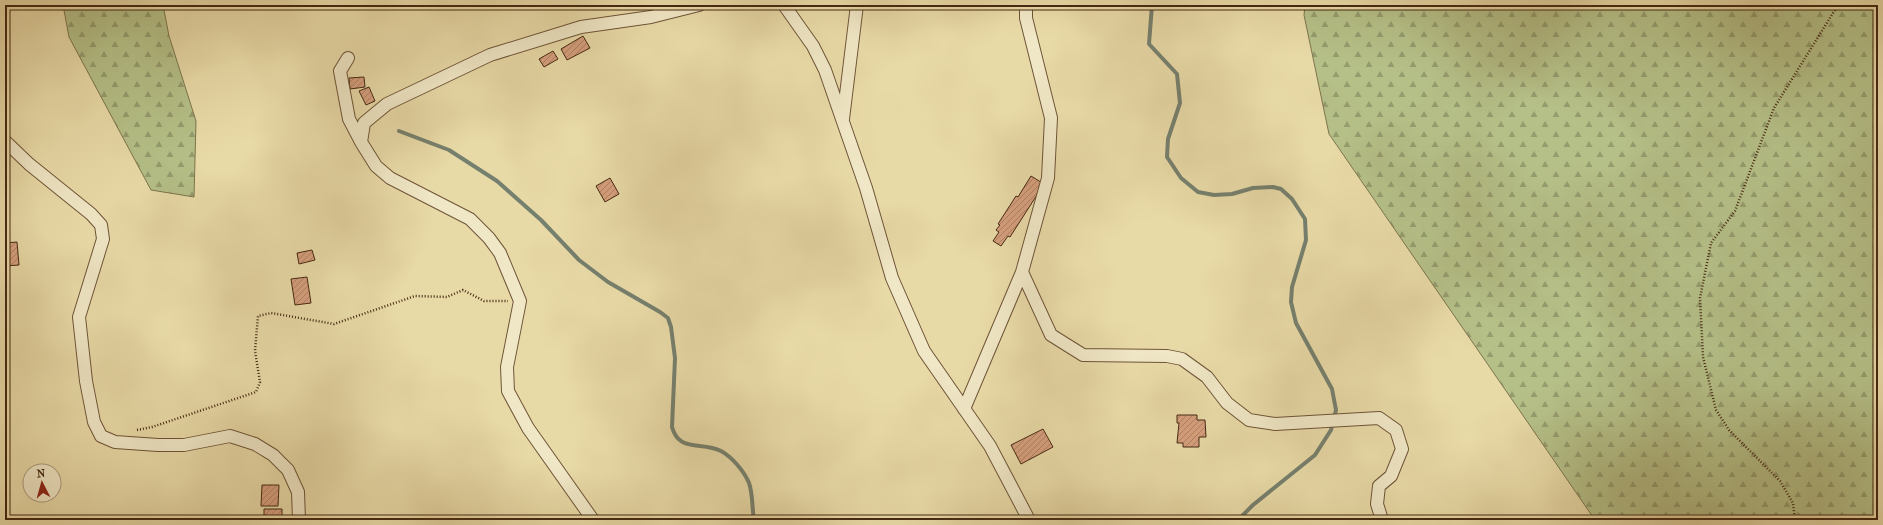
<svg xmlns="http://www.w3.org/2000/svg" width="1883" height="525" viewBox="0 0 1883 525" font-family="'IM FELL French Canon',serif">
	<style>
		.forest { fill: url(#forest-firs); stroke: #7d744d }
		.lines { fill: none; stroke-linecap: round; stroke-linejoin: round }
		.stream { stroke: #76806e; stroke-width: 4 }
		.building { fill: url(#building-hatch); stroke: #452812 }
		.minor-casing { stroke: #6e5437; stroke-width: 14 }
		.path { stroke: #452812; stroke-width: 2.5; stroke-dasharray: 1 2; stroke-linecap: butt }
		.minor { stroke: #f0e7c6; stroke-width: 12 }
	</style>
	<defs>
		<pattern id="forest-firs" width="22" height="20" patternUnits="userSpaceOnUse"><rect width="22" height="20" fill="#b5c088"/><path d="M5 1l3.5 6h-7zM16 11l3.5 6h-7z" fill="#959c6e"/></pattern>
		<pattern id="building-hatch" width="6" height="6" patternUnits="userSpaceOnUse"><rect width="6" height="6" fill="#d69f7d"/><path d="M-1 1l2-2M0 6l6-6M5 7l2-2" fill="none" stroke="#af8265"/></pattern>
	</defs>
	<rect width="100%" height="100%" fill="#e8daa7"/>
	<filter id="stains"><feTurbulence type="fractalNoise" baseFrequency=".005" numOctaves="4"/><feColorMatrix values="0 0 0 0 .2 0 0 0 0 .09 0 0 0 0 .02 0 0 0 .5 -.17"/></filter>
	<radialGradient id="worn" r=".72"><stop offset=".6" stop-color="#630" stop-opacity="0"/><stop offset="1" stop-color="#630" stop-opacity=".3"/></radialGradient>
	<path class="forest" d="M63,5h100l6,31 27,85 -2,76 -43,-7 -82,-153z
		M1305,5h573v515h-283l-266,-386 -25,-119z"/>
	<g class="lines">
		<path class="stream" d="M1152,5l-3,39 28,30 3,29 -12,36 -1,18 14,21 17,14 16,3 18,-1 21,-6 20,-1 8,2 11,10 13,20 1,21 -14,47 -1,15 5,21 36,66 4,21 -5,20 -16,25 -62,50 -11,11v4
			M399,131l50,19 48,31 44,39 38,40 29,22 52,30 8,6 3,9 4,31 -3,69c7,26 30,14 49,24 11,6 23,20 28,32 4,11 3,26 5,37"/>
	</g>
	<path class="building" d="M583,36l7,12 -23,12 -6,-11z
		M553,51l5,8 -14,8 -5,-8z
		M364,77l1,10 -15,2 -1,-11z
		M369,87l6,14 -9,4 -7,-14z
		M1031,176l13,8 -34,53 -2,-1 -7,10 -8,-5 6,-9 -3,-2 4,-5 -2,-1 18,-28 2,1z
		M610,178l9,16 -14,8 -9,-16z
		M17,242l2,23 -14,1v-23z
		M312,250l3,10 -16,4 -2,-11z
		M307,277l4,26 -16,2 -4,-26z
		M1177,415h20v5h8l1,17h-7v10h-16v-4h-6l2,-20h-2z
		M1043,429l10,18 -32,17 -10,-19z
		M262,485h17l-1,21h-17z
		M264,509h18v11h-18z"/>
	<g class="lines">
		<defs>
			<path id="minor" d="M784,5l29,41 12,24 41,118 26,90 32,73 66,95 39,74
				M348,58l-8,13 9,48 12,23
				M843,119l14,-114
				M5,141l24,23 62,50 10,11 2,14 -24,78 7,64 8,41 7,14 14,6 43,3h26l46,-9 25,8 18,11 15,15 10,22 1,28
				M1022,272l29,63 32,20 84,1 15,3 25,18 20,26 22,17 26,4 104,-6 17,12 6,19 -11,27 -12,10 -2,18 5,16
				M964,409l58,-137 26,-94 3,-60 -25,-100v-13
				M593,520l-65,-92 -20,-37 -1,-24 13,-66 -20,-48 -11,-15 -19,-19 -80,-41 -14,-12 -15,-24 3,-19 23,-19 103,-49 91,-28 70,-10 48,-12"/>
		</defs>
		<use href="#minor" class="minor-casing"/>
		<path class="path" d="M137,430l15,-3 104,-35 4,-10 -5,-31 3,-35 13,-3 63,11 81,-28 32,1 16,-7 21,11h24
			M1795,520l-2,-17 -13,-22 -51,-51 -13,-20 -13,-53 -3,-59 11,-55 24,-32 39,-103 64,-103"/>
		<use href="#minor" class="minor"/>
	</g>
	<rect width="1883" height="525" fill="none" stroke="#e8daa7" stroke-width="20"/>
	<rect x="6" y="6" width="1871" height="513" fill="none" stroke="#452812" stroke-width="2"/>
	<rect x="10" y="10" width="1863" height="505" fill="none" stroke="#452812"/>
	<g transform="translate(42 483) rotate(354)"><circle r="19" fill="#f0e7c6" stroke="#ac9b7e"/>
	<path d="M0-3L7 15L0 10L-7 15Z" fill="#8f2418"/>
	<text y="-6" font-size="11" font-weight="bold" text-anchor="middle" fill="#452812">N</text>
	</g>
	<rect width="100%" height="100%" filter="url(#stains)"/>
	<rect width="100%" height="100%" fill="url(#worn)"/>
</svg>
